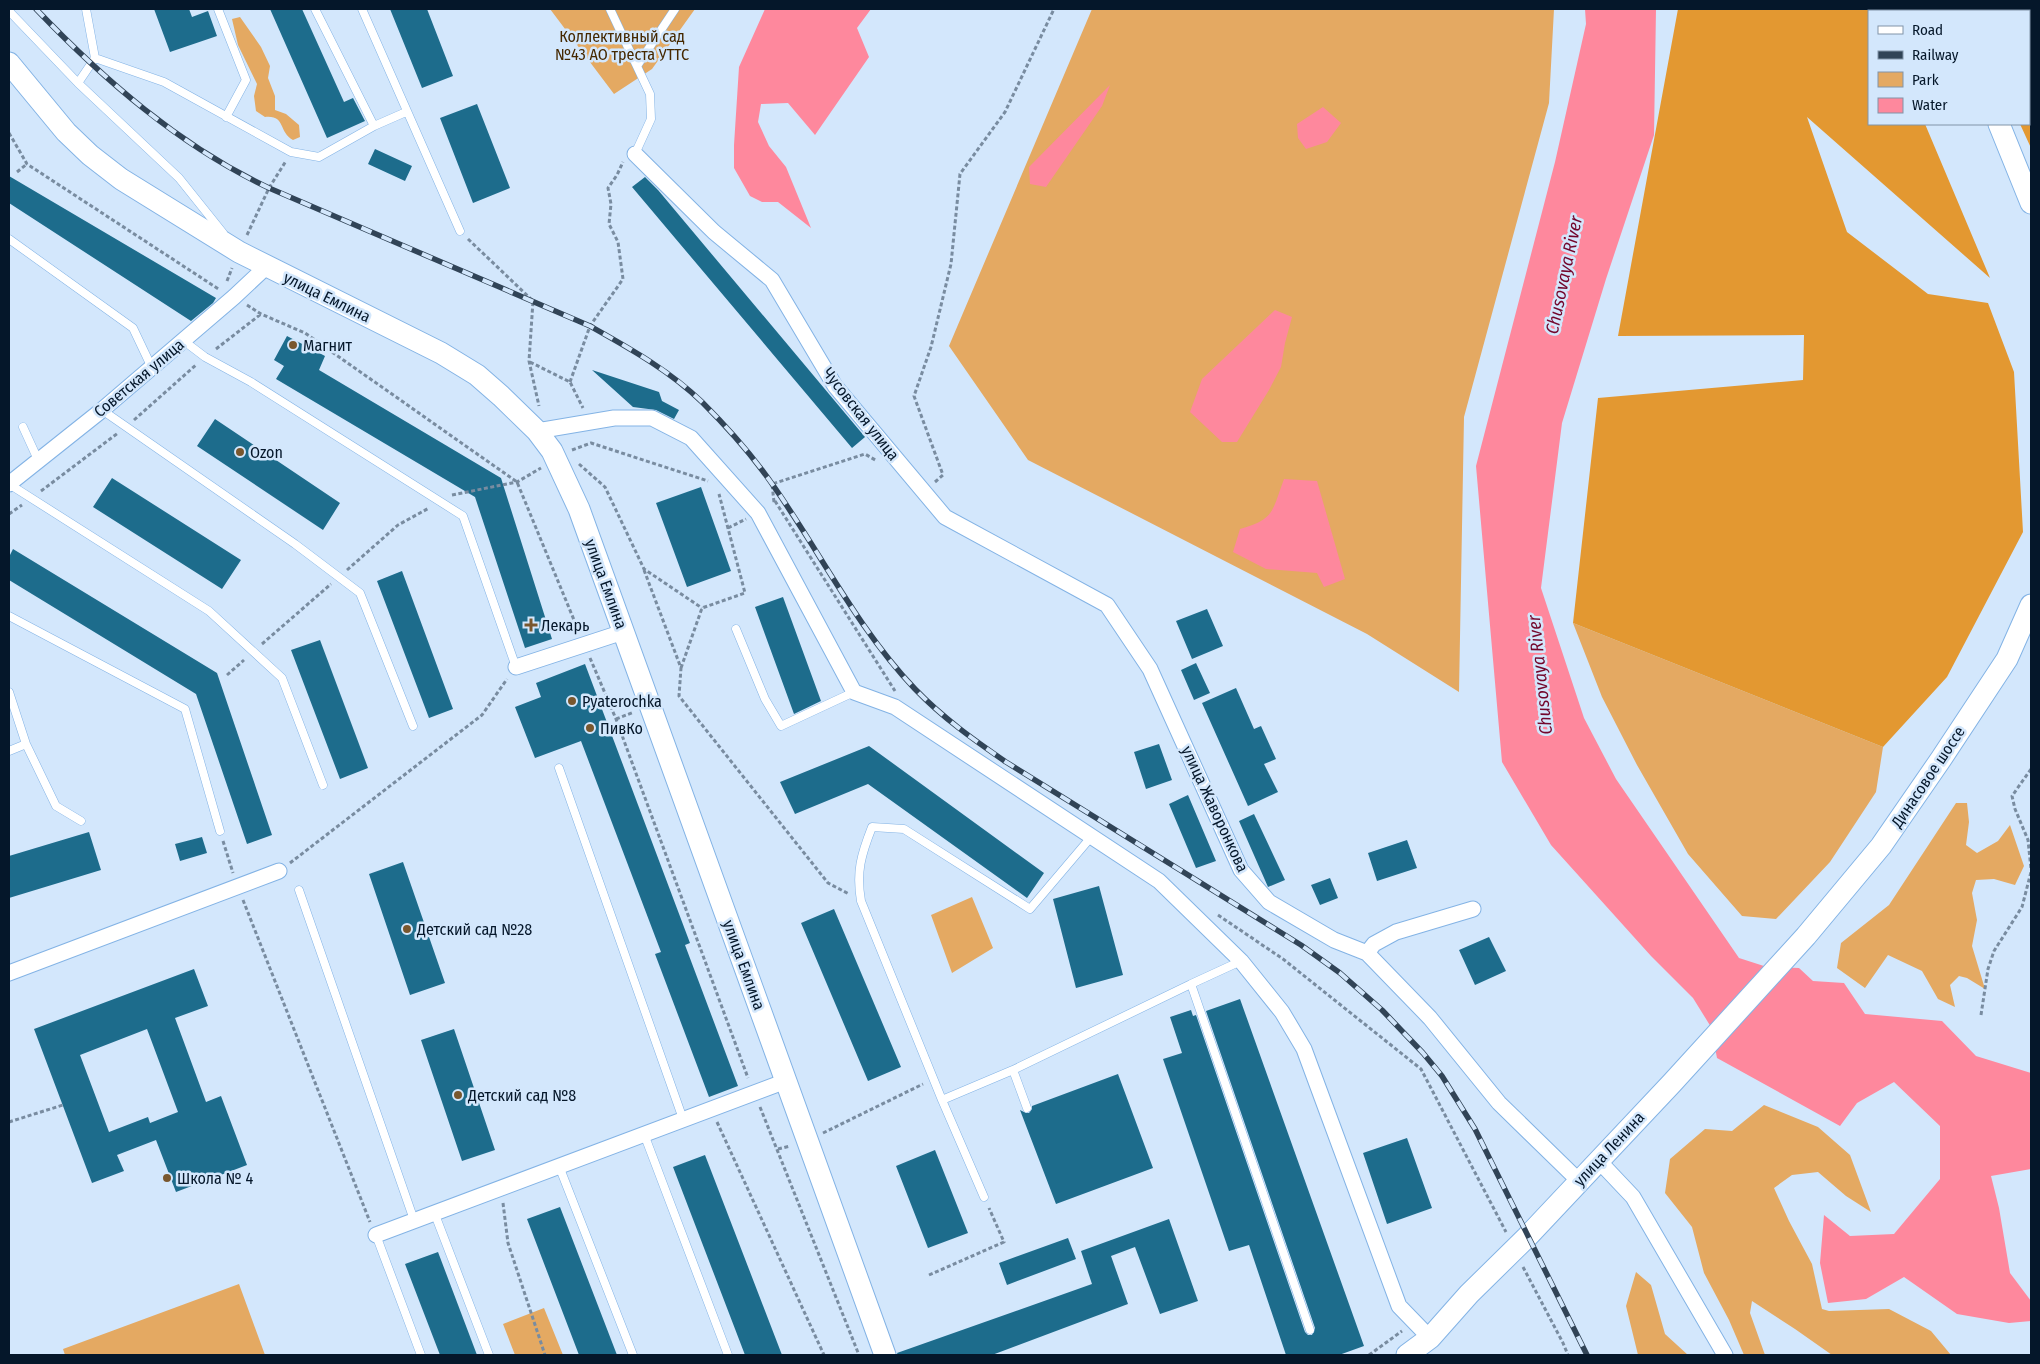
<svg xmlns="http://www.w3.org/2000/svg" width="2040" height="1364" viewBox="0 0 2040 1364" font-family="'Fira Sans Condensed',sans-serif">
	<style>
		.green { fill: #e4a962 }
		.forest { fill: #e39831 }
		.water { fill: #fe889d }
		.building { fill: #1d6c8c; fill-rule: evenodd }
		.lines { fill: none; stroke-linecap: round; stroke-linejoin: round }
		.lane-casing { stroke: #83b3e5; stroke-width: 9 }
		.street-casing { stroke: #83b3e5; stroke-width: 17 }
		.secondary-casing { stroke: #83b3e5; stroke-width: 23 }
		.path { stroke: #798ca0; stroke-width: 3; stroke-dasharray: 4 2.5; stroke-linecap: butt }
		.lane { stroke: #fff; stroke-width: 8 }
		.street { stroke: #fff; stroke-width: 15 }
		.secondary { stroke: #fff; stroke-width: 21 }
		.rail-casing { stroke: #314457; stroke-width: 5.5 }
		.rail { stroke: #d3e7fc; stroke-width: 4; stroke-dasharray: 11; stroke-linecap: butt }
		.poi-dot { fill: #79572e; stroke: #d3e7fc; stroke-width: 2 }
		.labels { text-anchor: middle; dominant-baseline: central; stroke-width: 5; stroke-linejoin: round; paint-order: stroke }
		.park-label { font-size: 16px; fill: #452800; stroke: #d3e7fc }
		.street-label { font-size: 16px; fill: #05172a; stroke: #d3e7fc }
		.poi-label { font-size: 16px; fill: #05172a; stroke: #d3e7fc; text-anchor: start }
		.water-label { font-size: 18px; font-style: italic; fill: #73062c; stroke: #d3e7fc }
	</style>
	<rect width="100%" height="100%" fill="#d3e7fc"/>
	<path class="green" d="M550,9h145l-43,60 -38,25z
		M1092,9h462l-5,94 -85,314 -5,275 -92,-58 -339,-174 -79,-114z
		M240,17l21,30 9,19 -2,12 7,18v14l11,4 13,11 1,12 -7,3c-15,-8 -7,-25 -28,-23l-9,-6 -2,-15 3,-12 -19,-39 -6,-26z
		M1573,623l310,124 -7,45 -46,70 -54,57 -34,-3 -54,-62 -51,-89 -35,-68z
		M1956,803h11l2,19 -3,23 11,8 21,-12 12,-16 14,41 -9,19 -21,-6 -18,1 -4,13 5,27 -5,26 13,43 -18,-11 -8,-2 -9,9 5,22 -17,-8 -16,-28 -34,-16 -23,33 -28,-20 4,-25 48,-38z
		M972,897l21,51 -41,25 -21,-58z
		M1764,1105l54,22 32,28 21,57 -25,-16 -28,-24 -26,3 -18,13 15,33 23,43 10,45 7,2 60,-2 42,22 20,24h-119l-37,-26 -43,-28 -2,12 15,42h-21l-15,-35 -25,-47 -12,-46 -27,-34 5,-34 35,-30 27,2z
		M1636,1272l15,13 14,49 23,21h-50l-12,-49z
		M239,1284l26,71h-200l-2,-6z
		M544,1308l19,47h-48l-12,-31z"/>
	<path class="forest" d="M1678,9h196l1,2h-6v113h56l65,154 -183,-161 40,115 81,62 60,9 26,69 9,160 -76,145 -64,70 -310,-124 25,-225 205,-18 1,-45 -186,1z
		M2029,91l2,7v50l-11,-24h9z"/>
	<path class="water" d="M765,9h106l-14,19 12,29 -54,78 -27,-32 -27,1 -3,18 11,24 17,21 25,61 -33,-26h-16l-12,-6 -16,-28v-23l5,-78z
		M1585,9h71l-2,126 -48,144 -44,144 -21,165 43,130 32,61 123,179 28,9 32,1 14,13 31,2 21,31 77,7 34,35 55,17v96l-40,7 8,32 11,65 21,28v20l-22,2 -52,-9 -53,-37 -38,22 -38,4 -8,-40 4,-48 26,21 44,-2 46,-55v-53l-46,-44 -37,21 -17,23 -123,-68 -6,-31 -18,-29 -42,-42 -100,-111 -49,-83 -26,-296 79,-304 31,-138z
		M1110,85l-8,21 -56,81 -16,-3 -1,-17z
		M1323,107l18,16 -14,19 -21,7 -8,-11 -1,-14z
		M1275,310l17,7 -7,26 -4,24 -12,23 -32,52h-15l-32,-30 12,-33z
		M1284,479l33,2 28,98 -21,8 -7,-14 -51,-4 -33,-17 7,-23c35,-10 32,-18 44,-50z"/>
	<path class="building" d="M154,9h35l3,8 16,-6 9,25 -47,16z
		M270,9h32l42,93 9,-4 12,23 -38,17z
		M390,9h37l26,67 -31,12z
		M477,104l33,84 -37,15 -33,-85z
		M375,149l37,17 -7,15 -37,-17z
		M9,176l207,122 -3,5 -22,18 -182,-118z
		M645,177l13,13 207,247 -13,11 -220,-261z
		M287,336l38,20 -6,14 182,108 51,161 -27,9 -50,-151 -199,-118 8,-13 -10,-6z
		M592,370l67,22 3,9 17,9 -5,9 -18,-9 -23,-3z
		M215,419l125,84 -17,27 -126,-84z
		M112,478l129,82 -19,29 -129,-82z
		M701,487l30,84 -44,16 -31,-84z
		M13,549l204,124 55,162 -25,9 -51,-150 -187,-114v-23z
		M402,571l51,138 -24,9 -52,-137z
		M783,597l38,104 -27,13 -39,-107z
		M1207,609l16,37 -31,13 -16,-38z
		M320,640l48,128 -28,11 -49,-129z
		M1196,663l14,30 -16,7 -13,-30z
		M585,664l105,279 -5,2 53,141 -29,11 -54,-143 6,-2 -80,-211 -46,17 -20,-51 26,-10 -5,-14z
		M1236,688l18,41 7,-3 15,33 -12,5 14,28 -30,14 -46,-103z
		M1159,744l13,36 -26,9 -12,-37z
		M869,746l175,127 -17,25 -159,-114 -73,30 -15,-32z
		M1188,795l28,66 -20,7 -27,-64z
		M1254,814l31,66 -17,7 -29,-66z
		M89,832l12,38 -92,28v-42z
		M202,837l5,16 -27,8 -5,-17z
		M1407,840l10,28 -40,13 -9,-28z
		M403,862l42,121 -35,12 -41,-121z
		M1330,878l8,20 -18,7 -9,-20z
		M1099,886l24,89 -47,13 -23,-89z
		M834,909l67,158 -33,14 -67,-158z
		M1489,937l17,34 -31,14 -16,-35z
		M194,969l14,37 -33,12 31,84 15,-6 26,69 -71,27 -20,-52 -39,15 7,16 -32,12 -58,-154zM147,1029l31,83 -28,11 -2,-6 -39,15 -29,-77z
		M1240,999l124,347 -25,9h-53l-37,-110 -20,6 -66,-192 19,-6 -12,-36 21,-7 2,6 3,-1 109,317 3,3h4l3,-7 -109,-317z
		M454,1029l41,121 -33,11 -41,-121z
		M1118,1074l35,94 -97,36 -36,-94 6,3h3l3,-4v-3z
		M1407,1138l25,70 -45,16 -24,-71z
		M935,1150l33,83 -40,15 -32,-82z
		M705,1155l77,200h-37l-72,-188z
		M560,1207l57,148h-38l-52,-136z
		M1169,1219l29,82 -38,13 -25,-67 -24,9 17,48 -136,51h-94l-1,-2 195,-69 -11,-33z
		M1068,1238l8,21 -69,26 -8,-22z
		M438,1252l39,103h-37l-35,-91z"/>
	<g class="lines">
		<defs>
			<path id="lane" d="M86,9l9,49 69,24 127,70 28,5 55,-31 32,-14
				M218,9l28,71 -20,37
				M315,9l59,117
				M362,9l98,222
				M610,9l40,85 1,25 -16,35
				M9,11l69,72 101,95 44,55
				M637,66l38,-57
				M78,83l17,-25
				M9,239l124,89 19,40
				M184,341l21,16 46,25 212,134 53,151
				M102,410l193,134 65,49 53,133
				M23,427l16,35
				M9,484l200,127 73,67 41,107
				M9,616l176,93 35,122
				M736,629l29,70 16,27 73,-34
				M9,692l17,52 30,62 25,15
				M9,751l17,-7
				M559,768l124,351
				M299,890l115,330
				M1241,961l-50,23 119,346
				M1013,1070l14,38
				M942,1100l-81,-199c-5,-29 0,-46 11,-74l32,2 126,80 62,-73
				M644,1134l84,221
				M559,1166l74,189
				M984,1197l-42,-97 71,-30 178,-86
				M434,1212l55,143
				M376,1235l45,120"/>
			<path id="street" d="M635,154l79,78 58,48 63,106 110,131 162,88 43,64 91,201 28,32 65,38 33,13 63,65 69,85 80,78
				M537,431l77,-13h38l39,20 67,75 96,179 41,15 264,174 82,80 41,51 22,37 95,257 31,32
				M9,484l93,-74 132,-113 32,-30
				M516,667l107,-35
				M1367,953l7,-9 22,-12 77,-23
				M9,973l270,-102
				M1598,1160l35,37 92,158
				M376,1235l410,-154"/>
			<path id="secondary" d="M1953,9l1,2
				M9,63l57,69 24,23 31,24 118,73 202,101 36,22 24,21 36,35 15,20 27,58 306,846
				M1999,124l32,79
				M1407,1355l23,-17 39,-44 58,-57 145,-154 134,-147 75,-90 60,-87 66,-100 24,-54"/>
		</defs>
		<use href="#lane" class="lane-casing"/>
		<use href="#street" class="street-casing"/>
		<use href="#secondary" class="secondary-casing"/>
		<path class="path" d="M9,133l18,31 193,126
			M17,172l10,-8
			M247,235l22,-47 17,-27
			M468,239l65,62 -4,60 10,45
			M227,281l5,-13
			M247,305l14,9 44,19 212,149 62,150
			M216,349l45,-35
			M530,362l40,20 13,26
			M570,382l20,-56 33,-47 -5,-37 -9,-18 2,-20 -3,-16 9,-13 6,-13
			M134,420l63,-56
			M572,450l19,-7 117,38
			M579,464l26,23 39,82 58,39
			M935,482l8,-7 -29,-79 17,-49 20,-83 9,-90 45,-62 49,-103
			M41,491l77,-58
			M452,495l65,-13 24,-14
			M775,501l120,190
			M774,502l-2,-18 93,-30 12,7
			M9,514l13,-9
			M728,528l18,-9
			M347,570l51,-45 31,-17
			M644,570l37,98 -2,28 149,187 21,11
			M262,644l69,-60
			M590,658l26,61 132,359
			M681,668l21,-60 43,-15 -26,-99
			M227,675l17,-15
			M616,719l18,-7
			M2031,769l-19,27 3,13 13,31 3,29
			M223,841l10,32
			M290,863l192,-148 25,-36
			M243,900l127,322
			M1218,915l65,44 138,110 85,163
			M1981,1015l7,-46 6,-18 28,-44 9,-35
			M760,1107l99,248
			M9,1122l54,-17
			M717,1122l107,233
			M823,1133l100,-49
			M778,1149l12,-3
			M503,1203l5,40 37,112
			M1523,1267l40,76 5,12
			M929,1275l75,-33 -15,-34
			M1369,1355l33,-24"/>
		<use href="#lane" class="lane"/>
		<use href="#street" class="street"/>
		<use href="#secondary" class="secondary"/>
		<defs>
			<path id="rail" d="M36,9c68,71 144,137 233,179l321,138c39,22 79,44 112,76 21,21 42,44 60,68 53,71 91,154 153,219 28,29 59,51 91,73l295,183 39,28 42,37 41,43 19,23 33,53 112,226"/>
		</defs>
		<use href="#rail" class="rail-casing"/>
		<use href="#rail" class="rail"/>
	</g>
	<g class="poi-dot">
		<circle cx="293" cy="345" r="5"/>
		<circle cx="240" cy="452" r="5"/>
		<path d="M528.5 617.5h5v5h5v5h-5v5h-5v-5h-5v-5h5z"/>
		<circle cx="572" cy="701" r="5"/>
		<circle cx="590" cy="728" r="5"/>
		<circle cx="407" cy="929" r="5"/>
		<circle cx="458" cy="1095" r="5"/>
		<circle cx="167" cy="1178" r="5"/>
	</g>
	<g class="labels">
		<g class="park-label">
			<text x="622" y="36">Коллективный сад<tspan x="622" dy="18">№43 АО треста УТТС</tspan></text>
		</g>
		<g class="street-label">
			<text transform="translate(327 297) rotate(26)">улица Емлина</text>
			<text transform="translate(139 378) rotate(-40)">Советская улица</text>
			<text transform="translate(861 414) rotate(52)">Чусовская улица</text>
			<text transform="translate(606 584) rotate(70)">улица Емлина</text>
			<text transform="translate(1928 777) rotate(-56)">Динасовое шоссе</text>
			<text transform="translate(1215 809) rotate(65)">улица Жаворонкова</text>
			<text transform="translate(744 965) rotate(70)">улица Емлина</text>
			<text transform="translate(1609 1149) rotate(-47)">улица Ленина</text>
		</g>
		<g class="poi-label">
			<text x="303" y="345">Магнит</text>
			<text x="250" y="452">Ozon</text>
			<text x="541" y="625">Лекарь</text>
			<text x="582" y="701">Pyaterochka</text>
			<text x="600" y="728">ПивКо</text>
			<text x="417" y="929">Детский сад №28</text>
			<text x="468" y="1095">Детский сад №8</text>
			<text x="177" y="1178">Школа № 4</text>
		</g>
		<g class="water-label">
			<text transform="translate(1564 275) rotate(-78)">Chusovaya River</text>
			<text transform="translate(1540 675) rotate(-96)">Chusovaya River</text>
		</g>
	</g>
	<rect width="2040" height="1364" fill="none" stroke="#05172a" stroke-width="20"/>
	<rect x="1868" y="10" width="162" height="115" fill="#d3e7fc" stroke="#8194a8"/>
	<rect x="1878" y="26" width="25" height="8" fill="#ffffff" stroke="#8194a8"/>
	<text x="1912" y="35" font-size="15" fill="#05172a">Road</text>
	<rect x="1878" y="51" width="25" height="8" fill="#314457" stroke="#8194a8"/>
	<text x="1912" y="60" font-size="15" fill="#05172a">Railway</text>
	<rect x="1878" y="72" width="25" height="15" fill="#e4a962" stroke="#8194a8"/>
	<text x="1912" y="85" font-size="15" fill="#05172a">Park</text>
	<rect x="1878" y="98" width="25" height="15" fill="#fe889d" stroke="#8194a8"/>
	<text x="1912" y="110" font-size="15" fill="#05172a">Water</text>
</svg>
